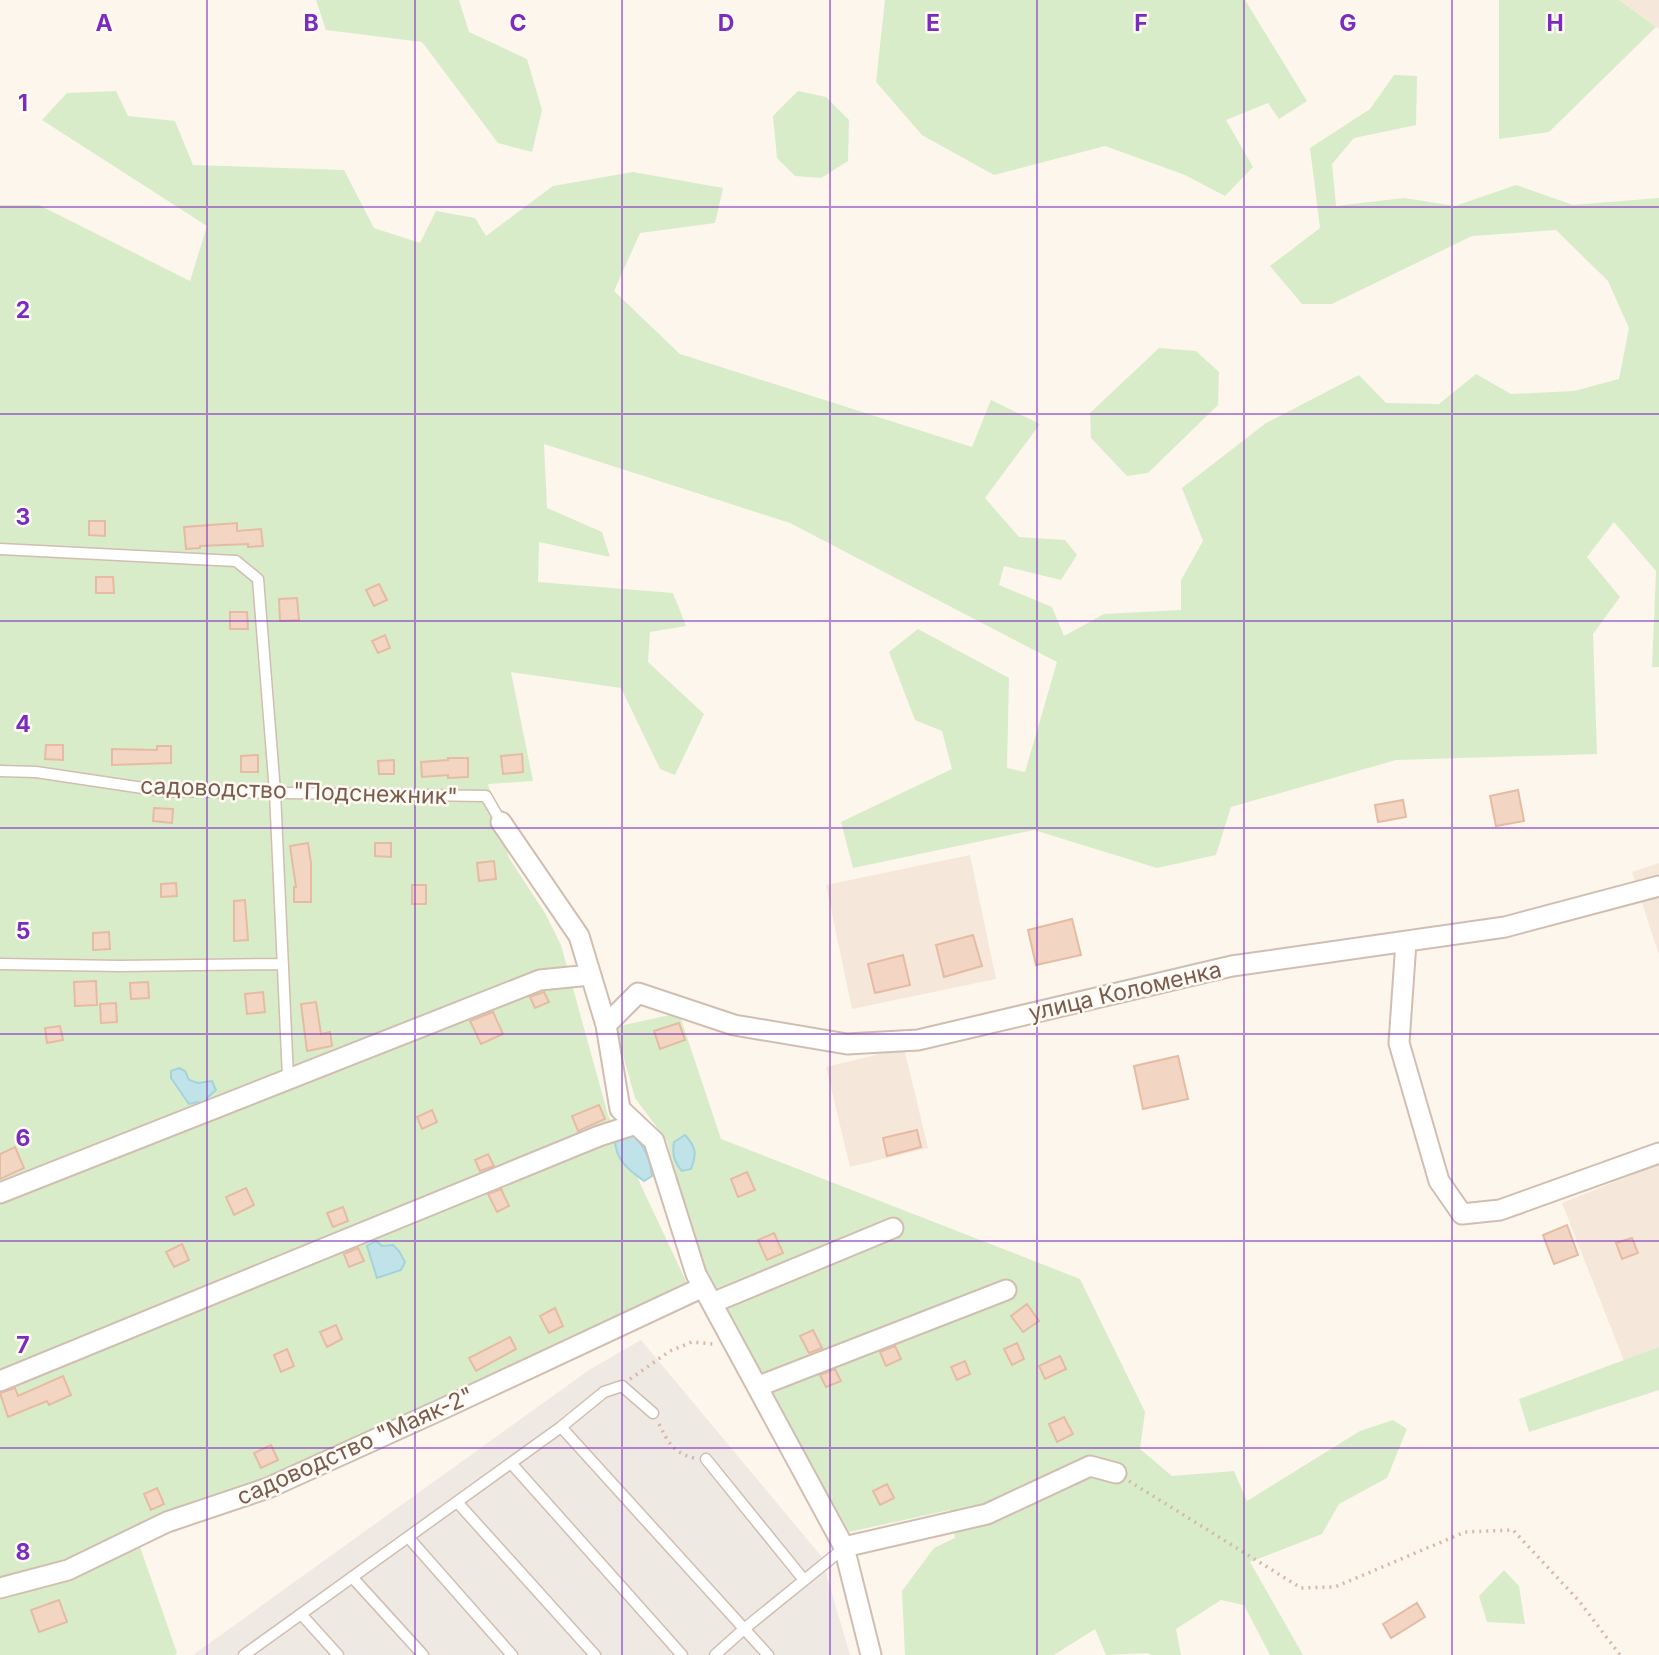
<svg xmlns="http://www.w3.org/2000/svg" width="1659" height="1655" viewBox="0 0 1659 1655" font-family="Inter,sans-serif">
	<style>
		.residential { fill: #f5e8da }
		.industrial { fill: #efe9e4 }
		.green { fill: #d8ecc9 }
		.water { fill: #bfe3e8; stroke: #a5d3da; stroke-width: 2 }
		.building { fill: #f3d5c3; stroke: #e6bba3; stroke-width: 2 }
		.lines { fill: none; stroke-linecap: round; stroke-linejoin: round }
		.lane-casing { stroke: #d1beb0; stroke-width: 13 }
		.street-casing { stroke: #d1beb0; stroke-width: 23 }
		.path { stroke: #d9b8a5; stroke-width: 3.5; stroke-dasharray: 2 5; stroke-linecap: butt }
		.lane { stroke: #fff; stroke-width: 10 }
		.street { stroke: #fff; stroke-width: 19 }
		.grid { fill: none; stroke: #7b2cbf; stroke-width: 2; stroke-opacity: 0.55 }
		.labels { text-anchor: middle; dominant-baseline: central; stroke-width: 5; stroke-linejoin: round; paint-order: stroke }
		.street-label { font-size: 23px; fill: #7a5c4d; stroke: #fffaf3 }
		.grid-label { font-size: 23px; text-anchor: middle; font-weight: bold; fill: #7b2cbf; stroke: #fffaf3; stroke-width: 5; stroke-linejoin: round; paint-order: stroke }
	</style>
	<rect width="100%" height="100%" fill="#fdf6ec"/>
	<path class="residential" d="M1619,0h40v29l-3,-2z
		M970,855l26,124 -144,30 -26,-124z
		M1659,863v92l-27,-83z
		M904,1048l24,100 -78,19 -24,-100z
		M1659,1164v183l-35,14 -62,-158z"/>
	<path class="industrial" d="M641,1340l180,216 29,99h-657l396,-285z"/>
	<path class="green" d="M316,0h143l10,32 58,27 15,51 -10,42 -34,-9 -76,-101 -96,-12z
		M885,0h360l62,101 -28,18 -11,-16 -42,17 27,47 -28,29 -40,-21 -80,-29 -111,29 -72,-40 -46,-53z
		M1499,0h120l37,27 -107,105 -50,7z
		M1394,75l23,1 -1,49 -62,13 -22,26 4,42 68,-8 51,8 61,-21 57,20 86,-7v469h-7l4,-96 -42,-49 -27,35 33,40 -27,37 4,120 -201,6 -165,47 -15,48 -59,13 -123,-38 -181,38 -12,-46 111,-53 -10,-38 -27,-11 -26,-68 29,-23 91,49 -2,90 18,4 32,-110 -267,-139 -246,-79 3,64 55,24 8,25 -71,-15 -1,40 135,11 13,33 -36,6 -2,30 56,52 -29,61 -15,-6 -39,-81 -110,-16 22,109 -45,3 21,74 36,55 16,32 47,170 84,179 -553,250 38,109 -2,2h-175v-1450h39l151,76 17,-55 -165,-106 25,-27 49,-2 12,25 47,5 18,44 151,5 30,58 46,15 16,-32 39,7 11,18 67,-50 80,-14 90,16 -8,35 -75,10 -26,58 66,63 292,93 19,-47 49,24 -55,74 34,39 46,3 12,15 -16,25 -57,-14 -5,19 53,22 12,29 40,-22 77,-4v-30l22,-39 -21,-53 84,-65 93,-48 27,28 53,1 37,-30 35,20 63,-3 45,-12 10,-51 -21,-47 -52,-51 -84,6 -140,68h-30l-32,-38 50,-38 -10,-80 60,-39z
		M798,91l28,6 23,23 -1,41 -27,17 -26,-2 -18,-18 -4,-42z
		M1159,348l37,3 23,21 -1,33 -70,68 -21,3 -36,-38 -1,-25z
		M679,1013l42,126 359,140 65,133 -5,37 32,27 62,-5 13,30 113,-70 33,-11 14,9 -20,49 -48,26 -17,30 -72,28 53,93h-33l-26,-50 -23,-5 -45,29 5,26h-31l-1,-2 -43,2 -11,-26 -41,26h-149l-3,-64 32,-43 21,-10 -5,-28 -101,22 -147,-265 -35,-126 -32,-43 -20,-71z
		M1659,1347v43l-130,42 -10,-33z
		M1504,1570l15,16 6,38 -38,-2 -8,-26z"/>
	<path class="water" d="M179,1068l6,3 4,9 9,3 14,-2 4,9 -9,8v4l-5,3 -4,-3 -9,2 -18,-26v-7z
		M630,1132c14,13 20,25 22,44l-8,5c-17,-12 -30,-23 -29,-44z
		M685,1135c11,12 12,19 6,34l-9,2c-8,-9 -10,-17 -8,-29z
		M376,1241l6,5 11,-1 6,6 6,11 -4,8 -24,8 -10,-32z"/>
	<path class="building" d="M89,521h16v15l-16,-1z
		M237,523v8l24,-2 2,17 -15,1v-3l-48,2v2l-14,1 -2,-22z
		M96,577h17l1,16h-18z
		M379,584l8,16 -13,6 -8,-16z
		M297,598l2,22 -19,1 -1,-22z
		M230,612h17l1,17h-18z
		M385,635l5,13 -12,5 -6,-12z
		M46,745h17v15l-18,-1z
		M157,746h14v17l-59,2v-16l45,1z
		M522,754l1,18 -20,2 -2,-18z
		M258,755v17h-17v-16z
		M448,758h20v19l-20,1v-3l-26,2 -1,-15 27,-2z
		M394,760v14h-15l-1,-13z
		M1518,790l6,31 -28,5 -6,-30z
		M1403,800l3,17 -28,5 -3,-17z
		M154,808l19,1 -1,14 -19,-2z
		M308,843l3,20v39h-17v-15h2l-6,-41z
		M375,843h16v14l-16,-1z
		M494,861l2,18 -17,2 -2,-18z
		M176,883l1,13 -16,1v-13z
		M412,885h14v19h-14z
		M245,900l3,40 -14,1v-40z
		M1072,919l9,36 -45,10 -8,-35z
		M109,932l1,17 -17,1v-17z
		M973,935l9,31 -38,11 -8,-32z
		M903,955l7,30 -35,8 -7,-29z
		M96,981l1,24 -22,1 -1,-24z
		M148,982l1,16 -18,1 -1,-16z
		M263,992l2,20 -18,2 -2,-20z
		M544,992l5,10 -14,6 -5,-11z
		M316,1002l5,32 9,-2 2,14 -25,5 -6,-47z
		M116,1003l1,19 -16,1 -1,-19z
		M493,1012l10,22 -22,10 -11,-23z
		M679,1023l6,17 -25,9 -6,-18z
		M60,1026l3,14 -16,3 -2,-15z
		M1178,1056l10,43 -45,10 -9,-43z
		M599,1105l6,14 -27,12 -6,-15z
		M432,1110l5,12 -15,7 -5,-12z
		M917,1130l4,17 -34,9 -4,-18z
		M15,1147l9,21 -24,11v-25z
		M488,1154l6,12 -14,5 -5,-11z
		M747,1172l8,18 -17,7 -7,-18z
		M246,1188l8,17 -20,10 -8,-18z
		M501,1189l8,17 -12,6 -9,-18z
		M343,1207l5,14 -15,6 -6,-14z
		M1567,1225l11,30 -24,9 -11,-29z
		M774,1233l9,20 -16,7 -9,-20z
		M1632,1238l6,15 -16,6 -6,-16z
		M182,1244l7,16 -15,7 -8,-15z
		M358,1248l6,13 -15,6 -5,-13z
		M1027,1304l12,17 -16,11 -12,-16z
		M555,1308l8,18 -14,7 -9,-17z
		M336,1325l6,14 -15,8 -7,-15z
		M813,1330l9,18 -13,5 -9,-17z
		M510,1337l6,12 -40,22 -7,-13z
		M1017,1343l7,16 -12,6 -8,-16z
		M895,1346l6,13 -15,7 -6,-14z
		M287,1349l7,17 -13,6 -7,-17z
		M1060,1356l6,13 -21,10 -6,-13z
		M965,1361l5,13 -13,6 -6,-13z
		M835,1369l6,12 -15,6 -6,-12z
		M63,1376l8,19 -22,10 -2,-4 -39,16 -8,-24 15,-5 3,8z
		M1064,1417l9,17 -16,8 -8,-18z
		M271,1445l7,15 -17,8 -7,-15z
		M887,1484l7,14 -14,7 -7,-14z
		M157,1488l7,16 -13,6 -7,-16z
		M59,1600l8,22 -28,10 -8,-22z
		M1417,1603l8,14 -34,21 -8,-14z"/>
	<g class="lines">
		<defs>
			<path id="lane" d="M0,549l236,12 22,18 17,213 13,286
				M0,771l36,1 127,19 323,5 15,26
				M0,964l120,2 163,-2
				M561,1427l207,228
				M706,1459l98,121
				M511,1463l171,192
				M457,1502l138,153
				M408,1537l104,118
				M352,1577l71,78
				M301,1614l37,41
				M244,1655l317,-228 43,-35 18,-6 31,27
				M715,1655l29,-26 100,-81"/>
			<path id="street" d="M501,822l78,114 27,89 14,84 34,32 42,133 148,273 27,108
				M1406,942l-7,101 40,138 23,33 38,-4 159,-57
				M606,1025l32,-32 96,32 113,19 71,-4 314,-74 273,-39 154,-41
				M0,1193l540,-213 50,-5
				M712,1303l181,-75
				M0,1381l599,-245 37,-12
				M759,1386l247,-96
				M844,1547l143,-33 103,-48 26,7
				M0,1588l68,-18 99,-48 101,-34 172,-78 263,-123"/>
		</defs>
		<use href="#lane" class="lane-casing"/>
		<use href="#street" class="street-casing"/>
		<path class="path" d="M630,1379l40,-28 22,-9 21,2
			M659,1424c9,18 14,29 35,34
			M1129,1481l172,107 34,-1 130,-55 48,-2 66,71 41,54"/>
		<use href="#lane" class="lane"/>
		<use href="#street" class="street"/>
	</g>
	<path class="grid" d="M207,0v1655M415,0v1655M622,0v1655M830,0v1655M1037,0v1655M1244,0v1655M1452,0v1655M0,207h1659M0,414h1659M0,621h1659M0,828h1659M0,1034h1659M0,1241h1659M0,1448h1659"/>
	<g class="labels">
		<g class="street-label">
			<text transform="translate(299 791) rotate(2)">садоводство "Подснежник"</text>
			<text transform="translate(1125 991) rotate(-13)">улица Коломенка</text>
			<text transform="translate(355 1446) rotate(-24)">садоводство "Маяк-2"</text>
		</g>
	</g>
	<g class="grid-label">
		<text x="104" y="31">A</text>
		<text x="311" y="31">B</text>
		<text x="518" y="31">C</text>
		<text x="726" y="31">D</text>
		<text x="933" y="31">E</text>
		<text x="1141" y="31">F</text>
		<text x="1348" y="31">G</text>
		<text x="1555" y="31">H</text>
		<text x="23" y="111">1</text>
		<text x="23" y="318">2</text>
		<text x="23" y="525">3</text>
		<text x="23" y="732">4</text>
		<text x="23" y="939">5</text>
		<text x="23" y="1146">6</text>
		<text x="23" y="1353">7</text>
		<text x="23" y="1560">8</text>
	</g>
</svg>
